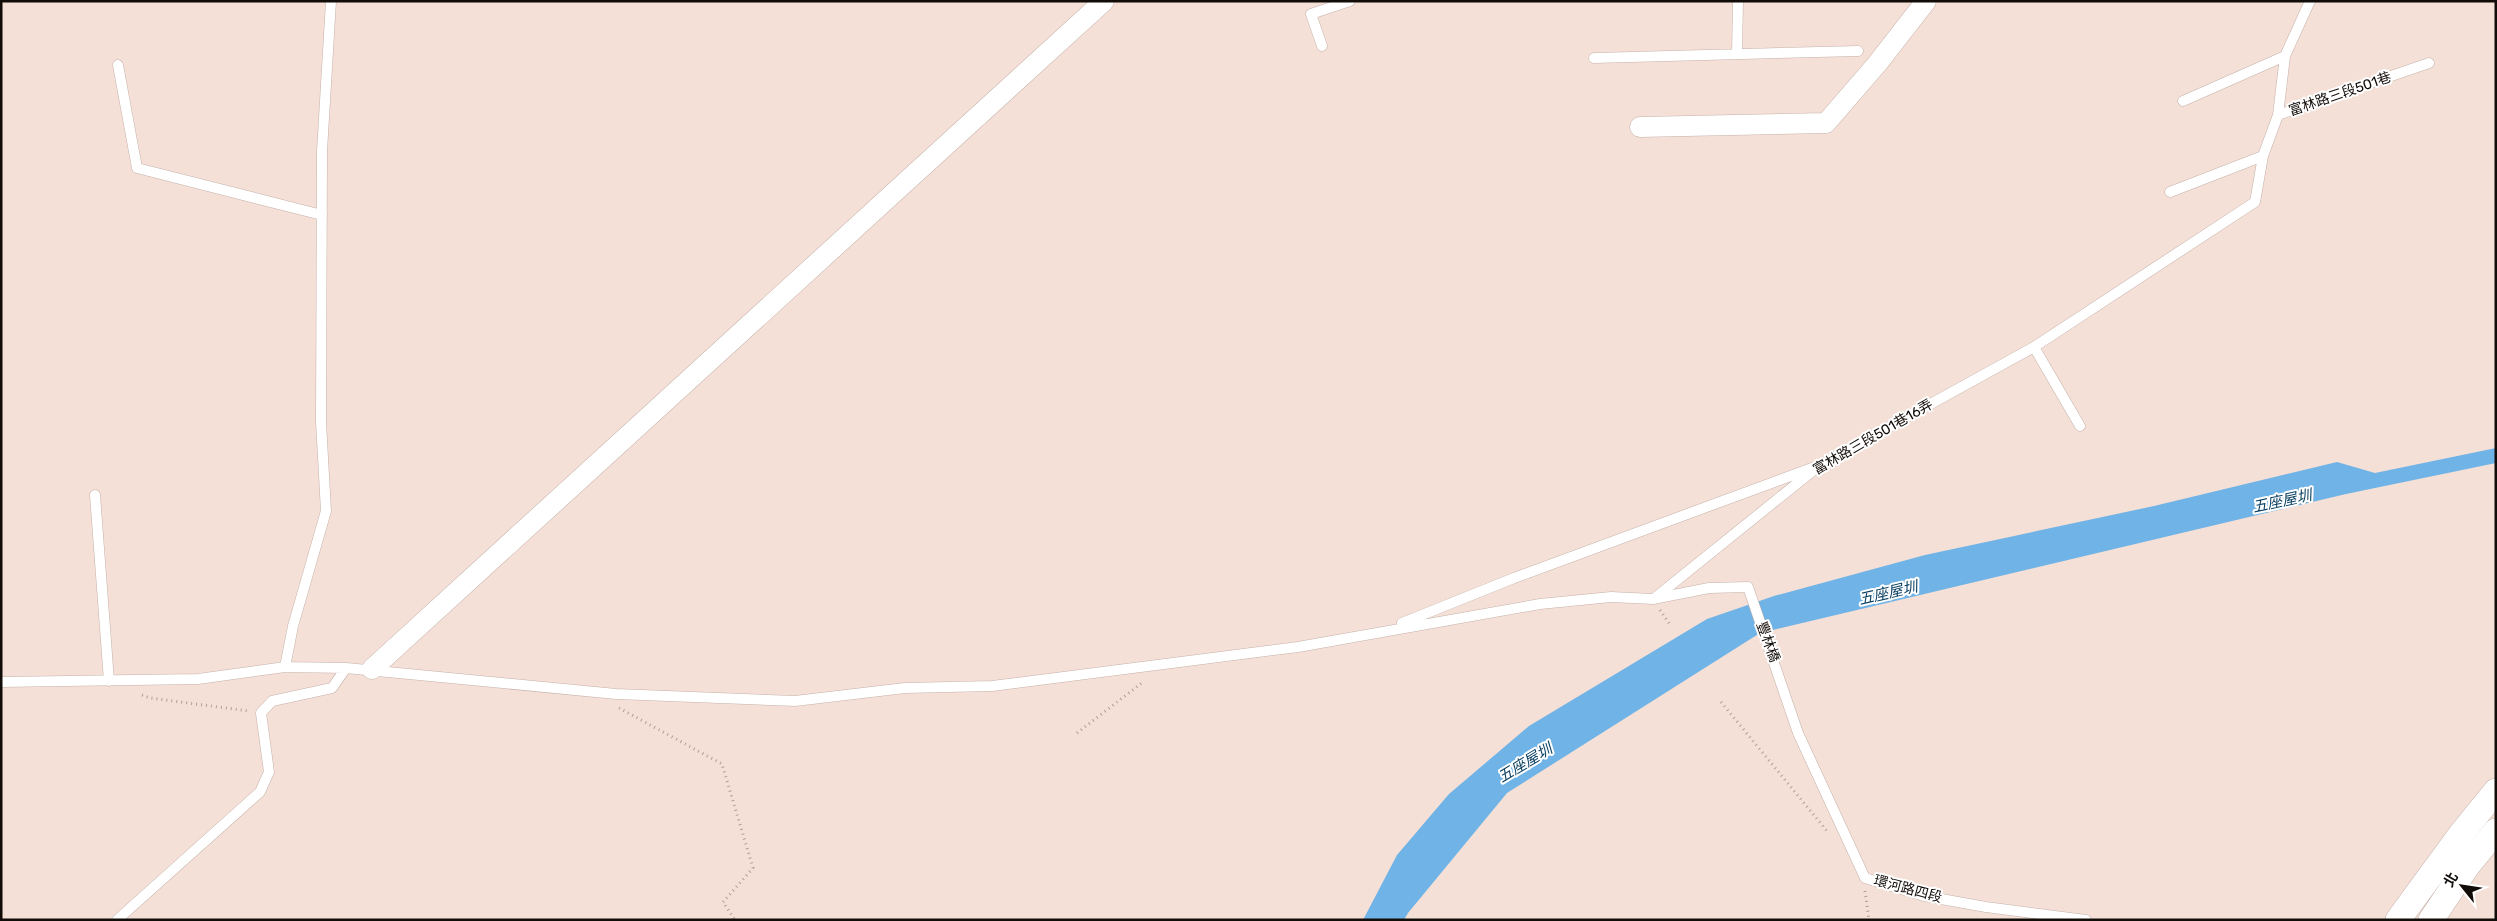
<svg xmlns="http://www.w3.org/2000/svg" width="2497" height="921" viewBox="0 0 2497 921" font-family="Rubik,'Noto Sans TC',sans-serif">
	<style>
		.water { fill: #70b3e6 }
		.lines { fill: none; stroke-linecap: round; stroke-linejoin: round }
		.service-casing { stroke: #c5b1a9; stroke-width: 11 }
		.minor-casing { stroke: #c5b1a9; stroke-width: 21 }
		.tertiary-casing { stroke: #c5b1a9; stroke-width: 26 }
		.path { stroke: #af9f98; stroke-width: 3; stroke-dasharray: 1 4; stroke-linecap: butt }
		.service { stroke: #fff; stroke-width: 10 }
		.minor { stroke: #fff; stroke-width: 20 }
		.tertiary { stroke: #fff; stroke-width: 25 }
		.labels { text-anchor: middle; dominant-baseline: central; stroke-width: 4; stroke-linejoin: round; paint-order: stroke }
		.street-label { font-size: 14px; fill: #120c09; stroke: #fff }
		.water-label { font-size: 15px; font-style: italic; fill: #0b4163; stroke: #fff }
	</style>
	<rect width="100%" height="100%" fill="#f4e0d7"/>
	<path class="water" d="M2496,448v15l-150,31 -586,139 -253,160 -99,120 -4,7h-41l34,-65 52,-61 80,-68 178,-107 67,-23 151,-41 229,-49 183,-44 38,11z"/>
	<g class="lines">
		<defs>
			<path id="service" d="M1322,46l-11,-32 39,-13
				M1737,54l1,-53
				M1594,58l264,-7
				M118,65l19,103 185,47
				M2183,101l102,-45
				M2278,115l151,-52
				M2170,192l93,-36
				M2034,347l46,79
				M95,495l14,186
				M1656,597l164,-132 214,-118 221,-145 8,-46 15,-41 7,-59 25,-55
				M1402,623l112,-45 298,-110
				M285,667l8,-41 33,-115 -5,-89 1,-271 9,-150
				M1,682l197,-3 87,-12 61,1 270,26 179,7 110,-13 87,-2 306,-39 242,-43 71,-7 42,2 56,-11 39,-1 50,146 67,145 59,18 62,11 100,13
				M117,920l143,-128 9,-20 -8,-59 11,-12 60,-13 14,-20"/>
			<path id="minor" d="M1640,127l186,-4 51,-59 49,-63
				M372,669l732,-668"/>
			<path id="tertiary" d="M2398,920l63,-86 35,-43
				M2431,920l37,-55 28,-34"/>
		</defs>
		<use href="#service" class="service-casing"/>
		<use href="#minor" class="minor-casing"/>
		<use href="#tertiary" class="tertiary-casing"/>
		<path class="path" d="M1660,610l11,16
			M142,695l8,3 99,13
			M1721,702l106,129
			M619,708l103,56 31,104 -30,34 12,18
			M1077,733l66,-51
			M1865,891l4,29"/>
		<use href="#service" class="service"/>
		<use href="#minor" class="minor"/>
		<use href="#tertiary" class="tertiary"/>
	</g>
	<g class="labels">
		<g class="street-label">
			<text transform="translate(2340 94) rotate(-19)">富林路三段501巷</text>
			<text transform="translate(1873 437) rotate(-30)">富林路三段501巷16弄</text>
			<text transform="translate(1768 642) rotate(70)">豐林橋</text>
			<text transform="translate(1908 889) rotate(15)">環河路四段</text>
		</g>
		<g class="water-label">
			<text transform="translate(2282 501) rotate(-12)">五座屋圳</text>
			<text transform="translate(1888 593) rotate(-13)">五座屋圳</text>
			<text transform="translate(1525 763) rotate(-31)">五座屋圳</text>
		</g>
	</g>
	<rect width="2497" height="921" fill="none" stroke="#120c09" stroke-width="5"/>
	<g transform="translate(2462 886) rotate(300)" stroke="#ffffff" stroke-width="4" paint-order="stroke">
	<path d="M0-4L9 19L0 12L-9 19Z" fill="#120c09"/>
	<text y="-8" font-size="14" font-weight="bold" text-anchor="middle" fill="#120c09">北</text>
	</g>
</svg>
